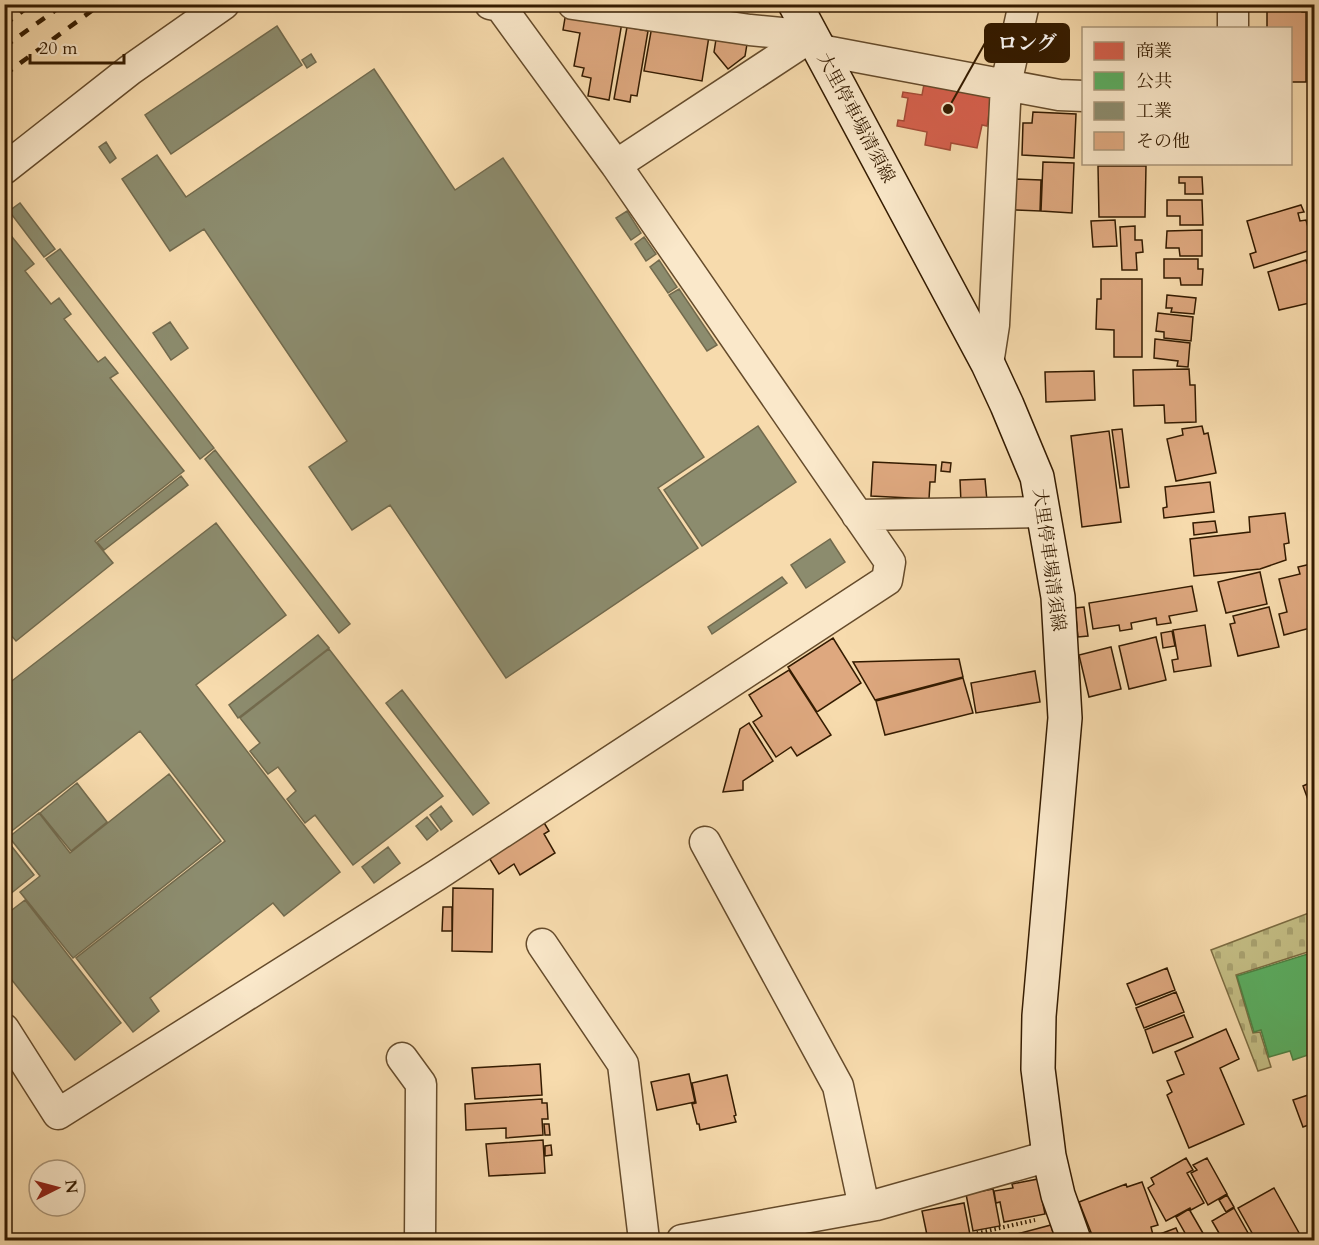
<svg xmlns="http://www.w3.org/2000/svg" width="1319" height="1245" viewBox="0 0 1319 1245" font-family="Cardo,'Noto Serif JP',serif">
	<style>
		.cemetery { fill: url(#cemetery-stones); stroke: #7c6c42; stroke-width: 1.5 }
		.shops { fill: #d6604d; stroke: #a54b36; stroke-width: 1.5 }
		.public { fill: #5aae61; stroke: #4f8244; stroke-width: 1.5 }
		.industry { fill: #8c8c6e; stroke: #726a4d; stroke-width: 1.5 }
		.building { fill: #dea87f; stroke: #341b00; stroke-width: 1.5 }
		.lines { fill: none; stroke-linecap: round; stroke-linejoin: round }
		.street-casing { stroke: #654b2b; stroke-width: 33 }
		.secondary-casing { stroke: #341b00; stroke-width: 36 }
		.path { stroke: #341b00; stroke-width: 4; stroke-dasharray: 1.5 3; stroke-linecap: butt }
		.street { stroke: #fae8ca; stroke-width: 30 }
		.secondary { stroke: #fae8ca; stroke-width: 33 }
		.rail { stroke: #341b00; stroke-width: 4.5; stroke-dasharray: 10 10; stroke-linecap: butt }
		.labels { text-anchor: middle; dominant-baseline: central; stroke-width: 6; stroke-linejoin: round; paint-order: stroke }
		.street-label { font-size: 18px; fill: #341b00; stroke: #fae8ca }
		.leader { fill: none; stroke: #341b00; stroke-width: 2 }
		.callout-dot { fill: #341b00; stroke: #fae8ca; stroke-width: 2 }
		.callout { fill: #341b00; stroke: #341b00; stroke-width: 2 }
		.callout-label { font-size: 20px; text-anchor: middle; font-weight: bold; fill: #fff }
	</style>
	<defs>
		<pattern id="cemetery-stones" width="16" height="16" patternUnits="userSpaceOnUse" patternTransform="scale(1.5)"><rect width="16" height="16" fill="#c4be85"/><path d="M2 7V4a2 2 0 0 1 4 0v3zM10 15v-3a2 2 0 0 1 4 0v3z" fill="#a9a371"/></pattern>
	</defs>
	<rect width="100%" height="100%" fill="#f7dbad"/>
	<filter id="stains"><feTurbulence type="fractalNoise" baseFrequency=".00333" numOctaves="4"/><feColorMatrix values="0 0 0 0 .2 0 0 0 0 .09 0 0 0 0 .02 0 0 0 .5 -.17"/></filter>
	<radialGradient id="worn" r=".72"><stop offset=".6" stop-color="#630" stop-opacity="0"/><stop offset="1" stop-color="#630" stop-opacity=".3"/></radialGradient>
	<path class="cemetery" d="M1314,911v39l-78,25 17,58 7,-1 11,35 -13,4 -47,-121z"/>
	<path class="shops" d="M925,79l67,17 -5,30 -5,-1 -5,23 -26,-5 -1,7 -25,-5 2,-13 -30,-6 1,-6 6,1 4,-23 -6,-1 1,-5 19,3z"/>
	<path class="public" d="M1314,952v101l-21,7 -3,-9 -21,6 -8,-27 -7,2 -17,-56z"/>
	<path class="industry" d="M277,26l25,39 -131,89 -26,-39z
		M311,54l5,8 -9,6 -5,-8z
		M374,69l81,121 48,-32 201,299 -46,31 40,60 -192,130 -116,-173 -38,25 -43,-63 38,-26 -143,-212 -34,22 -48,-72 35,-24 29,42z
		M106,142l10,16 -6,5 -11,-16z
		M20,203l35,46 -11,8 -35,-46z
		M627,211l14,22 -10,7 -15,-22z
		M4,227l30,37 -9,7 26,33 8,-6 12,16 -7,5 34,43 7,-5 13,16 -8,5 74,93 -89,70 18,22 -97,78 -12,-14z
		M644,237l12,17 -10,7 -11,-17z
		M60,249l154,199 -14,11 -154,-200z
		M659,260l18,27 -9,6 -18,-26z
		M679,289l38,56 -10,6 -38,-56z
		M170,322l18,26 -17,12 -18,-27z
		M758,426l38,56 -94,64 -38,-56z
		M215,450l135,174 -11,9 -134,-174z
		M181,476l7,9 -84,65 -7,-8z
		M216,523l70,92 -90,70 144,187 -56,44 -11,-13 -123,95 9,13 -26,21 -57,-74 149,-117 -85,-110 -136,106v-150z
		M830,539l15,23 -39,26 -15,-23z
		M782,577l5,6 -75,51 -4,-7z
		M318,635l11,13 -91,70 -9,-13z
		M329,649l114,147 -90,69 -38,-50 -10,8 -18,-24 9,-8 -18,-24 -10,7 -18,-23 10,-8 -20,-25z
		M402,690l87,113 -16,12 -87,-112z
		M169,774l52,67 -148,117 -53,-66 20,-16 -31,-39 30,-24 31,40z
		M77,783l30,39 -36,29 -31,-38z
		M441,806l11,15 -11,9 -11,-15z
		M427,817l11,14 -11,9 -11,-14z
		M6,839l28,36 -30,24v-59z
		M388,847l12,16 -26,20 -12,-16z
		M25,900l96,123 -46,37 -71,-90v-54z"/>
	<path class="building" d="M1267,4h35v8h4v70h-16v-54h-23z
		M566,12l56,10 -13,78 -21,-4 3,-18 -9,-2 2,-8 -10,-2 6,-33 -17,-3z
		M652,26l57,10 -7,45 -58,-10z
		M627,27l21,4 -11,65 -6,-1 -1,7 -16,-3z
		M717,33l31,5 -3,18 -17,13 -14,-17z
		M1033,112l43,2 -2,44 -52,-3 1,-32h9z
		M1043,162l31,1 -2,50 -31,-2z
		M1098,166h48l-1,51h-46z
		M1179,177h23l1,17h-18v-11h-6z
		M1016,179l25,1 -1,31 -25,-1z
		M1167,200h35l1,25h-23v-9h-13z
		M1301,205l3,7 -6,1 2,8 6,-1 8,29 -60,19 -4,-14 6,-2 -9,-31z
		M1115,220l2,26 -24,1 -2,-26z
		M1135,226v14h7l1,12 -7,1 1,17h-15l-2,-43z
		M1202,230v26h-22l-1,-8h-13l1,-17z
		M1164,259h34v10h5l-1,16h-21l-1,-7h-16z
		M1306,260l1,3 7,-2v41l-35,8 -11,-38z
		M1101,279h41v78h-28v-27l-18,-1 1,-30h4z
		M1167,295l29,3 -2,16 -23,-2 1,-4h-6z
		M1158,313l35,4 -2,24 -27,-3v-6l-8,-1z
		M1155,339l35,4 -2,24 -11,-1 1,-5 -24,-3z
		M1189,369l1,16h5l1,37 -31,1 -1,-18 -30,1 -1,-36z
		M1094,371l1,29 -49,2 -1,-30z
		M1202,426l2,8 4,-1 8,40 -40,8 -9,-42 16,-4 -1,-6z
		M1122,429l7,58 -9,1 -8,-58z
		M1109,431l12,91 -39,5 -11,-91z
		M873,462l63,3 -1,17h-5l-1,17 -58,-3z
		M942,462l9,1 -1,9 -9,-1z
		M985,479l2,22 -26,2 -1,-23z
		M1210,482l4,30 -50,6 -1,-10 4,-1 -2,-20z
		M1285,513l4,30 -5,1 2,16 -26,9 -66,7 -4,-37 60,-7 -1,-15z
		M1215,521l2,11 -23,3 -1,-12z
		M1311,564l2,7h1v56l-30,8 -5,-21 8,-2 -8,-33 21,-5 -2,-7z
		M1260,572l7,32 -41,9 -8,-31z
		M1192,586l5,25 -28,5 2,7 -14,2 -1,-7 -25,5 1,6 -12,2 -1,-6 -26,4 -4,-26z
		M1084,607l4,29 -10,1 -3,-29z
		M1269,607l10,40 -41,9 -8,-32 5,-1 -2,-7z
		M1205,625l6,41 -37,6 -2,-12 6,-1 -5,-29z
		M1172,631l3,15 -12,2 -2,-15z
		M1156,637l10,43 -37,9 -10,-43z
		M833,638l28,45 -44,29 -29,-45z
		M1111,647l10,42 -32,8 -10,-42z
		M959,659l4,18 -88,23 -22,-38z
		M789,670l42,65 -34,21 -6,-9 -15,10 -23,-35 9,-6 -13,-21z
		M1035,671l5,31 -64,11 -5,-30z
		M963,678l10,35 -88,22 -9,-34z
		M749,723l24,38 -30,20v9l-20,2 17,-63z
		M1314,781v35l-11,-30z
		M1314,820v13l-1,1 -4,-12z
		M543,821l6,10 -5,3 11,19 -35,22 -6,-11 -15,10 -11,-18z
		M453,888l40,1 -1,63 -40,-1z
		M443,907h9v24h-10z
		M1167,968l8,22 -39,15 -9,-21z
		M1176,992l8,20 -40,16 -8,-20z
		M1184,1015l9,22 -40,16 -8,-23z
		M1226,1029l13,30 -19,9 24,56 -55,24 -22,-53 5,-3 -5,-11 17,-7 -9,-22z
		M540,1064l2,31 -67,4 -3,-31z
		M689,1074l6,28 -38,8 -6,-28z
		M727,1075l9,40 -2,1 2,6 -36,8 -1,-6h-2l-5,-20 4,-1 -4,-20z
		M1314,1093v30l-11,4 -10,-27z
		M542,1099v4h5l1,16h-6l1,16 -37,3v-10l-40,2 -1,-26z
		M544,1124h5l1,11h-5z
		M543,1140l2,33 -56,3 -3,-32z
		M551,1145l1,10 -7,1v-10z
		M1186,1158l7,12 -6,3 17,30 -13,7 -1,-2 -24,13 -18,-33 6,-4 -3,-6z
		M1207,1158l20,36 -19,11 -17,-32 6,-3 -4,-5z
		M1038,1179l7,35 -41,8 -4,-20 -4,1 -2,-12 19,-3 -1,-4z
		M1142,1182l16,43 -7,2 2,8 -14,5h-45l-15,-38 47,-18 1,3z
		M1274,1188l29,52h-47l-18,-32z
		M993,1189l7,37 -27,5 -7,-37z
		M1227,1195l7,12 -8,5 -7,-12z
		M964,1203l7,37h-48l-1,-4 5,-1 -5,-24z
		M1234,1208l18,32h-29l-11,-19z
		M1189,1209l18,31h-18l-13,-23z
		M1051,1225l4,15h-48l-1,-3z
		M1176,1228l5,12h-37z"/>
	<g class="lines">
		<defs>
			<path id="street" d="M573,4l177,26 62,6
				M1233,28v-24
				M820,50l239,45 25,1
				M616,165l196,-129
				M4,169l126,-99 94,-66
				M988,364l6,-39 12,-241 18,-80
				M857,515l186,-3
				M705,842l133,244 26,121
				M542,944l81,120 21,176
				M4,1029l54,85 379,-239 450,-295 3,-18 -274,-397 -116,-159 -10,-2
				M402,1058l19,26 -1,156
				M682,1240l194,-35 173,-49"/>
			<path id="secondary" d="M795,4l193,360 19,41 30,72 21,120 7,121 -26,298 -1,53 11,87 9,39 16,45"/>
		</defs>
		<use href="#street" class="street-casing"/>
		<use href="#secondary" class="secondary-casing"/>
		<path class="path" d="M975,1240l-1,-6 61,-14"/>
		<use href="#street" class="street"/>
		<use href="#secondary" class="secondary"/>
		<path class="rail" d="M4,25l28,-21
			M4,47l60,-43
			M4,75l97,-71"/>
	</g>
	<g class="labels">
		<g class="street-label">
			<text transform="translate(856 118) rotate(62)">大里停車場清須線</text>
			<text transform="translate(1049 560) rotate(82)">大里停車場清須線</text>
		</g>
	</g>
	<path class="leader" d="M948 109L985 43"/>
	<circle class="callout-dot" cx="948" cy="109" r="6"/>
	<rect class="callout" x="985" y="24" width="84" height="38" rx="6"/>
	<g class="callout-label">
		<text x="1027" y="50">ロング</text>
	</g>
	<rect width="1319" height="1245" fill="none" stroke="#f7dbad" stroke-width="24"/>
	<rect x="6" y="6" width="1307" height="1233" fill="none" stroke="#341b00" stroke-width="3"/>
	<rect x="12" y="12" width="1295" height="1221" fill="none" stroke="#341b00" stroke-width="1.5"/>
	<rect x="1082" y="27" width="210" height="138" fill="#fae8ca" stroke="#ab9679" stroke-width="1.5"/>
	<rect x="1094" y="42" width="30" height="18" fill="#d6604d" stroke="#ab9679" stroke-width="1.5"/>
	<text x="1136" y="57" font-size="18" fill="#341b00">商業</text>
	<rect x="1094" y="72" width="30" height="18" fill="#5aae61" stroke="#ab9679" stroke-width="1.5"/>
	<text x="1136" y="87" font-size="18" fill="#341b00">公共</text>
	<rect x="1094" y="102" width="30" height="18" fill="#8c8c6e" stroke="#ab9679" stroke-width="1.5"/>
	<text x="1136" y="117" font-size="18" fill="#341b00">工業</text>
	<rect x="1094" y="132" width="30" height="18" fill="#dea87f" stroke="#ab9679" stroke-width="1.5"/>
	<text x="1136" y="147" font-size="18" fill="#341b00">その他</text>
	<g transform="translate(57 1188) rotate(84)"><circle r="28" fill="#fae8ca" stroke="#ab9679" stroke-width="1.5"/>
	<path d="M0-4.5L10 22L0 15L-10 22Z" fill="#8f2418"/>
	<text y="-9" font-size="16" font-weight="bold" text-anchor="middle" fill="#341b00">N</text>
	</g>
	<path d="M30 54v9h94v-9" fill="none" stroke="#341b00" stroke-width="3"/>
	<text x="39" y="54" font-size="18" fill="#341b00" stroke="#fae8ca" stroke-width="4.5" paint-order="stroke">20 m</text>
	<rect width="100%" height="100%" filter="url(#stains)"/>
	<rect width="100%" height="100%" fill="url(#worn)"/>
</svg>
